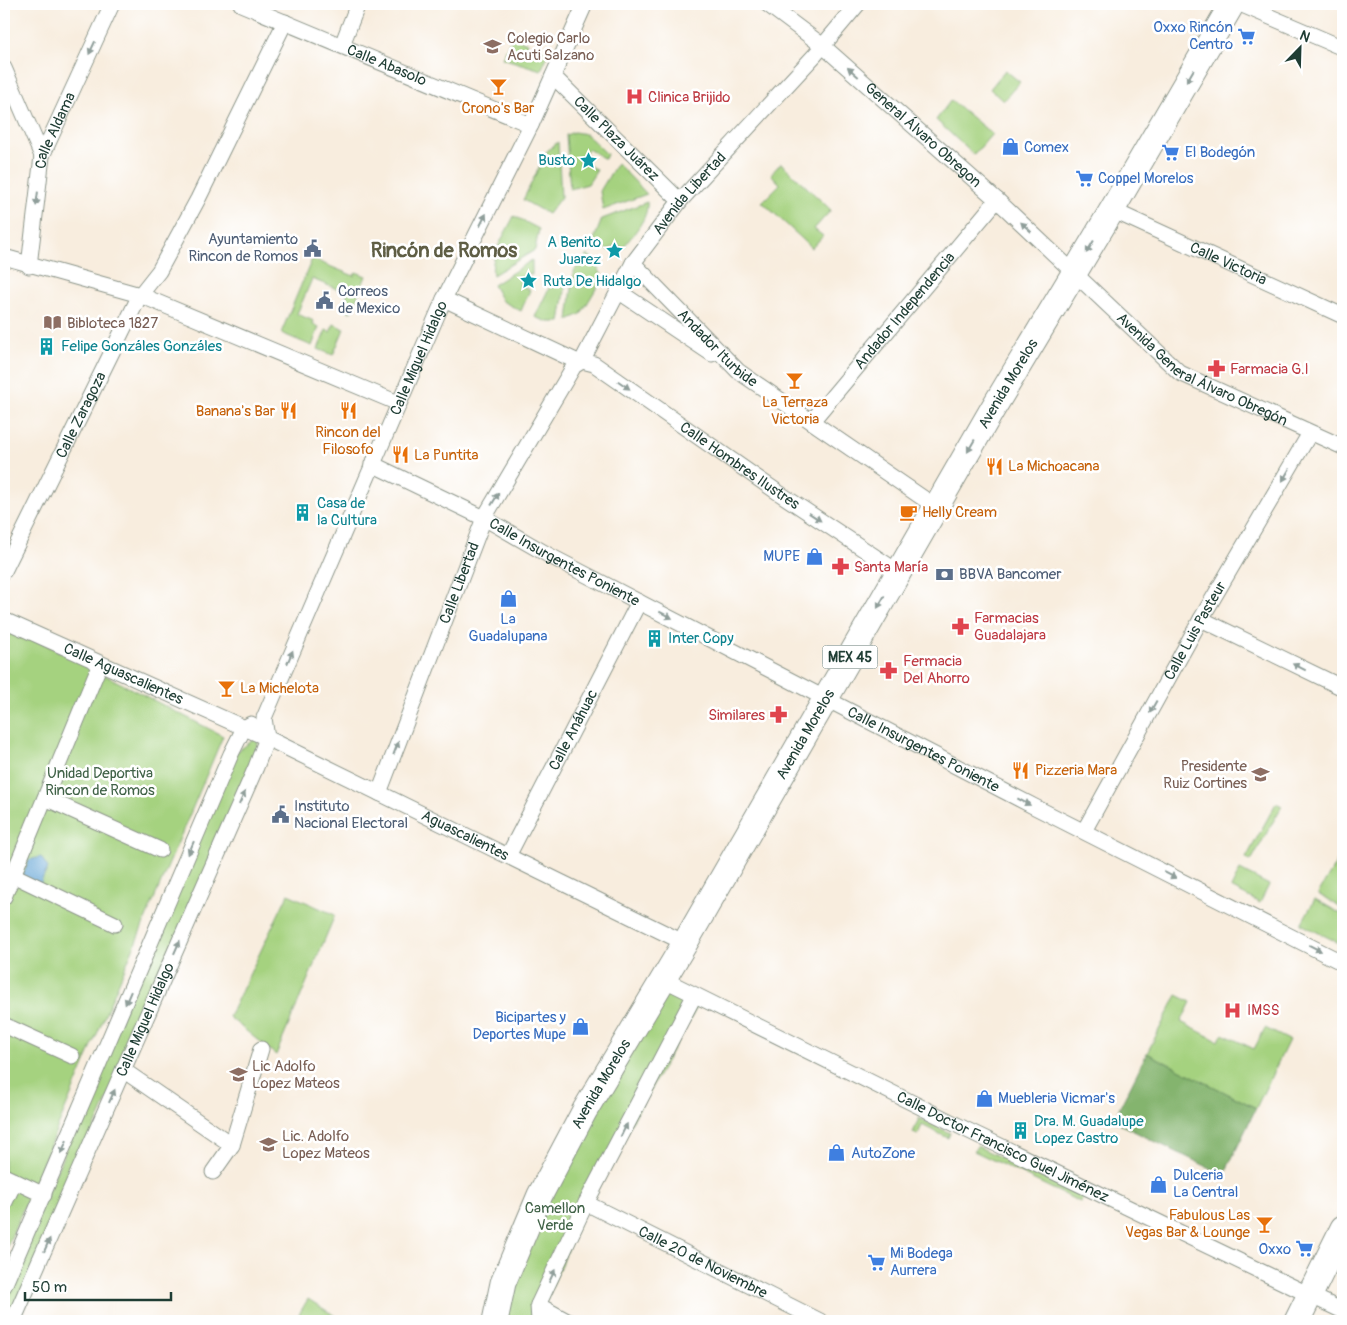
<svg xmlns="http://www.w3.org/2000/svg" width="1347" height="1325" viewBox="0 0 1347 1325" font-family="Pangolin,sans-serif">
	<style>
		.green { fill: #a5d27f; stroke: #62885a }
		.forest { fill: #84b46e; stroke: #527851 }
		.water { fill: #60a3d4; stroke: #407084 }
		.lines { fill: none; stroke-linecap: round; stroke-linejoin: round }
		.street-casing { stroke: #8c9589; stroke-width: 17 }
		.primary-casing { stroke: #8c9589; stroke-width: 27 }
		.street { stroke: #fff; stroke-width: 15 }
		.primary { stroke: #fff; stroke-width: 25 }
		.oneway { fill: #8f9e9a }
		.labels { text-anchor: middle; dominant-baseline: central; stroke-width: 5; stroke-linejoin: round; paint-order: stroke }
		.shield { fill: #fff; stroke: #627771; stroke-width: 1 }
		.shield-label { font-size: 14px; font-weight: bold; fill: #1f3d34 }
		.shop-label { font-size: 15px; fill: #366cbe; stroke: #fff; text-anchor: start }
		.education-label { font-size: 15px; fill: #785e54; stroke: #fff; text-anchor: start }
		.street-label { font-size: 15px; fill: #1f3d34; stroke: #fff }
		.health-label { font-size: 15px; fill: #be3a42; stroke: #fff; text-anchor: start }
		.food-label { font-size: 15px; fill: #c56008; stroke: #fff; text-anchor: start }
		.culture-label { font-size: 15px; fill: #0d838f; stroke: #fff; text-anchor: start }
		.service-label { font-size: 15px; fill: #4e5e75; stroke: #fff; text-anchor: start }
		.park-label { font-size: 15px; fill: #406247; stroke: #fff }
		.district-label { font-size: 20px; font-weight: bold; fill: #5f5e45; stroke: #fff }
	</style>
	<rect width="100%" height="100%" fill="#fff"/>
	<filter id="ink" filterUnits="userSpaceOnUse"><feTurbulence type="fractalNoise" baseFrequency=".02" numOctaves="2"/><feDisplacementMap in="SourceGraphic" scale="10" xChannelSelector="R" yChannelSelector="G"/><feConvolveMatrix kernelMatrix="1 2 1 2 8 2 1 2 1" color-interpolation-filters="sRGB"/></filter>
	<filter id="wash" filterUnits="userSpaceOnUse"><feTurbulence type="fractalNoise" baseFrequency=".0096" numOctaves="4" result="noise"/><feDisplacementMap in="SourceGraphic" scale="20" xChannelSelector="R" yChannelSelector="G"/><feGaussianBlur stdDeviation="1.12" result="paint"/><feColorMatrix in="noise" values="0 0 0 0 0 0 0 0 0 0 0 0 0 0 0 0 0 1.4 0 .05"/><feComposite in="paint" operator="in"/></filter>
	<g filter="url(#wash)">
		<rect width="100%" height="100%" fill="#f8edde"/>
		<path class="green" d="M512,36l15,7 -2,5 15,6 2,-4 7,3 -8,17 -39,-12z
			M1005,70l15,12 -17,19 -13,-12z
			M951,100l41,34 -18,21 -38,-35z
			M574,132l12,2 21,20 -2,5 -17,-10 -7,12 16,9 -9,14 -18,5 -4,-54z
			M558,142l3,55 -13,17 -25,-14 24,-49z
			M617,163l30,31 -44,16 -3,-19z
			M781,163l50,47 -17,19 9,7 -11,12 -50,-46 18,-18 -9,-10z
			M647,202c2,17 -15,33 -24,46l-7,-3 -8,5 -15,-8 9,-23z
			M514,216l25,13 -4,21 -42,25c-4,-19 13,-42 21,-59z
			M587,255l12,7v8l4,7 -22,37 -13,6 6,-49z
			M312,259l42,17 2,-4 10,4 -15,36 -9,-4 5,-15 -35,-14 -15,35 17,7 -1,3 6,3 -7,19 -31,-13z
			M532,260v15l-4,-2 -7,12 9,5 -9,21 -19,-10 -9,-16z
			M567,278l-7,44h-12l-13,-5 14,-29 9,-2z
			M334,324l10,5 -11,26 -15,-6 8,-19 4,2z
			M4,623l219,113 -219,518z
			M259,736l-4,30 -246,555h-5v-25l228,-541z
			M1276,803l6,3 -31,55 -5,-3z
			M1343,851v58l-25,-15z
			M1240,870l29,15 -9,18 -29,-15z
			M288,894l47,21 -59,140 -47,-38z
			M1315,899l28,16v30l-42,-21z
			M663,979l38,21 -115,203 -48,118h-39l34,-110z
			M1177,995l14,7 -10,20 37,19 5,-7 31,15 11,-21 24,12 -33,68 -109,-55z
			M919,1118l31,15 -2,5 -26,-13 -4,10 -5,-2z
			M977,1146l106,51 -3,5 -106,-51z
			M308,1299l35,22h-48z"/>
		<path class="forest" d="M1147,1053l109,55 -32,67 -111,-54z"/>
		<path class="water" d="M41,857l7,11 -8,16 -18,-7 7,-17z"/>
	</g>
	<g filter="url(#ink)">
		<g class="lines">
			<defs>
				<g id="street">
					<path id="s1" d="M241,4l290,121"/>
					<path id="s2" d="M767,4l56,42 174,154 183,173 163,74"/>
					<path d="M1240,4l103,44"/>
					<path d="M342,45l16,-41"/>
					<path d="M4,68l38,88"/>
					<path id="s3" d="M553,76l127,125"/>
					<path id="s4" d="M1112,210l231,106"/>
					<path d="M4,257l136,38 258,108"/>
					<path id="s5" d="M633,263l105,108 198,136"/>
					<path id="s6" d="M29,266l13,-110 70,-152"/>
					<path d="M618,291l94,63"/>
					<path d="M444,299l134,63"/>
					<path id="s7" d="M582,361l51,-98 47,-62 135,-146 43,-51"/>
					<path id="s8" d="M582,361l12,3 182,127 122,81"/>
					<path id="s9" d="M812,421l185,-221"/>
					<path id="s10" d="M372,464l112,54 66,38 483,250 310,157"/>
					<path id="s11" d="M4,571l136,-276 19,-24 39,-72 87,-177"/>
					<path d="M1201,619l142,69"/>
					<path id="s12" d="M4,620l263,118 418,205"/>
					<path id="s13" d="M379,793l105,-275 90,-152 8,-5"/>
					<path d="M45,798l115,52"/>
					<path id="s14" d="M1084,831l117,-212 109,-186"/>
					<path id="s15" d="M508,856l131,-254"/>
					<path d="M13,875l102,49"/>
					<path d="M4,897l96,-233"/>
					<path id="s16" d="M663,979l304,151 376,181"/>
					<path d="M4,1025l68,31"/>
					<path d="M123,1070l109,75 -19,27"/>
					<path d="M232,1145l29,-96"/>
					<path d="M4,1176l40,19"/>
					<path id="s17" d="M586,1203l234,118"/>
					<path d="M4,1204l11,-23"/>
					<path d="M4,1286l227,-532 13,-26 7,-4"/>
					<path d="M538,1305l29,16"/>
					<path id="s18" d="M13,1321l243,-554 11,-29 -3,-20 180,-419 87,-174 54,-121"/>
					<path d="M539,1321l-1,-16 48,-102 108,-207"/>
				</g>
				<g id="primary">
					<path id="s19" d="M495,1321l8,-38 37,-88 45,-85 100,-167 307,-533 120,-200 120,-206"/>
					<path d="M1297,1321l46,-93"/>
				</g>
			</defs>
			<use href="#street" class="street-casing"/>
			<use href="#primary" class="primary-casing"/>
			<use href="#street" class="street"/>
			<use href="#primary" class="primary"/>
		</g>
		<defs><path id="oneway-solid" d="M-6-.8H1V-3.2L6.5 0L1 3.2V.8H-6Z" transform="scale(1.25)"/></defs>
		<g class="oneway">
			<use href="#oneway-solid" transform="translate(92 48) rotate(115)"/>
			<use href="#oneway-solid" transform="translate(853 72) rotate(-139)"/>
			<use href="#oneway-solid" transform="translate(1190 76) rotate(120)"/>
			<use href="#oneway-solid" transform="translate(37 199) rotate(97)"/>
			<use href="#oneway-solid" transform="translate(483 220) rotate(-63)"/>
			<use href="#oneway-solid" transform="translate(1026 227) rotate(-137)"/>
			<use href="#oneway-solid" transform="translate(1090 247) rotate(121)"/>
			<use href="#oneway-solid" transform="translate(624 385) rotate(35)"/>
			<use href="#oneway-solid" transform="translate(971 446) rotate(120)"/>
			<use href="#oneway-solid" transform="translate(1286 475) rotate(120)"/>
			<use href="#oneway-solid" transform="translate(495 499) rotate(-59)"/>
			<use href="#oneway-solid" transform="translate(815 517) rotate(34)"/>
			<use href="#oneway-solid" transform="translate(881 602) rotate(120)"/>
			<use href="#oneway-solid" transform="translate(666 615) rotate(27)"/>
			<use href="#oneway-solid" transform="translate(290 657) rotate(-67)"/>
			<use href="#oneway-solid" transform="translate(1299 667) rotate(-154)"/>
			<use href="#oneway-solid" transform="translate(1153 707) rotate(119)"/>
			<use href="#oneway-solid" transform="translate(396 748) rotate(-69)"/>
			<use href="#oneway-solid" transform="translate(242 798) rotate(-66)"/>
			<use href="#oneway-solid" transform="translate(1024 802) rotate(28)"/>
			<use href="#oneway-solid" transform="translate(191 848) rotate(113)"/>
			<use href="#oneway-solid" transform="translate(1170 875) rotate(27)"/>
			<use href="#oneway-solid" transform="translate(177 947) rotate(-66)"/>
			<use href="#oneway-solid" transform="translate(1315 948) rotate(27)"/>
			<use href="#oneway-solid" transform="translate(128 998) rotate(113)"/>
			<use href="#oneway-solid" transform="translate(112 1096) rotate(-66)"/>
			<use href="#oneway-solid" transform="translate(624 1130) rotate(-63)"/>
			<use href="#oneway-solid" transform="translate(64 1147) rotate(113)"/>
			<use href="#oneway-solid" transform="translate(47 1245) rotate(-66)"/>
			<use href="#oneway-solid" transform="translate(552 1276) rotate(-65)"/>
		</g>
	</g>
	<defs>
		<symbol id="supermarket-bare" viewBox="-9 -9 18 18"><path d="M-6-5.5h2.5l.6 2H6L4.5 2H-2.5L-4.4-4H-6ZM-1.5 3.2a1.3 1.3 0 1 0 .1 0ZM3 3.2a1.3 1.3 0 1 0 .1 0Z" fill="#3f7fe0" stroke="#fff" stroke-width="2.5" paint-order="stroke"/></symbol>
		<symbol id="university-bare" viewBox="-9 -9 18 18"><path d="M0-5L7-2L0 1L-7-2ZM-4 1L0 2.5L4 1V4Q0 6-4 4Z" fill="#8d6e63" stroke="#fff" stroke-width="2.5" paint-order="stroke"/></symbol>
		<symbol id="bar-bare" viewBox="-9 -9 18 18"><path d="M-6-5H6L.8 .8V4.5H3.5V6h-7V4.5H-.8V.8Z" fill="#e8710a" stroke="#fff" stroke-width="2.5" paint-order="stroke"/></symbol>
		<symbol id="hospital-bare" viewBox="-9 -9 18 18"><path d="M-5-5h3v3.5h4V-5h3V5h-3V1.5h-4V5h-3Z" fill="#e0444e" stroke="#fff" stroke-width="2.5" paint-order="stroke"/></symbol>
		<symbol id="shop-bare" viewBox="-9 -9 18 18"><path d="M-5-2.5h2.3a2.7 3.5 0 0 1 5.4 0H5L5.5 6h-11ZM-1.5-2.5h3a1.5 2.3 0 0 0-3 0Z" fill="#3f7fe0" stroke="#fff" stroke-width="2.5" paint-order="stroke"/></symbol>
		<symbol id="sight-bare" viewBox="-9 -9 18 18"><path d="M0-6L1.8-2.2L6-1.7L2.9 1.2L3.7 5.4L0 3.3L-3.7 5.4L-2.9 1.2L-6-1.7L-1.8-2.2Z" fill="#0f9aa8" stroke="#fff" stroke-width="2.5" paint-order="stroke"/></symbol>
		<symbol id="civic-bare" viewBox="-9 -9 18 18"><path d="M-.6-6.5H3V-4.5H.6V-3L4-1V1h2V6H-6V1h2V-1L-.6-3ZM-1.2 2.5V6h2.4V2.5Z" fill="#5c6f8a" stroke="#fff" stroke-width="2.5" paint-order="stroke"/></symbol>
		<symbol id="library-bare" viewBox="-9 -9 18 18"><path d="M-6-4Q-3-5.5-.7-3.5V5Q-3 3-6 4ZM6-4Q3-5.5 .7-3.5V5Q3 3 6 4Z" fill="#8d6e63" stroke="#fff" stroke-width="2.5" paint-order="stroke"/></symbol>
		<symbol id="building-bare" viewBox="-9 -9 18 18"><path d="M-4-6H4V6H1V3H-1V6H-4ZM-2.5-4.3h1.7v1.8h-1.7ZM.8-4.3h1.7v1.8H.8ZM-2.5-1h1.7V.8h-1.7ZM.8-1h1.7V.8H.8Z" fill="#0f9aa8" stroke="#fff" stroke-width="2.5" paint-order="stroke"/></symbol>
		<symbol id="pharmacy-bare" viewBox="-9 -9 18 18"><path d="M-2-6h4v4h4v4h-4v4h-4v-4h-4v-4h4Z" fill="#e0444e" stroke="#fff" stroke-width="2.5" paint-order="stroke"/></symbol>
		<symbol id="restaurant-bare" viewBox="-9 -9 18 18"><path d="M-5-6h1v4h1v-4h1v4h1v-4h1v5L-1.5 .5V6h-2V.5L-5-1ZM5-6V6H3V1.5H1.5Q1.5-4 5-6Z" fill="#e8710a" stroke="#fff" stroke-width="2.5" paint-order="stroke"/></symbol>
		<symbol id="cafe-bare" viewBox="-9 -9 18 18"><path d="M-5.5-4.5H6V0H3Q3 3.5 0 3.5H-2.5Q-5.5 3.5-5.5 0ZM3-3.2v2h1.7v-2ZM-6 4.5H4V6H-6Z" fill="#e8710a" stroke="#fff" stroke-width="2.5" paint-order="stroke"/></symbol>
		<symbol id="bank-bare" viewBox="-9 -9 18 18"><path d="M-6-4H6V4H-6ZM0-2.3a2.3 2.3 0 1 0 0 4.6a2.3 2.3 0 1 0 0-4.6Z" fill="#5c6f8a" stroke="#fff" stroke-width="2.5" paint-order="stroke"/></symbol>
		<symbol id="school-bare" viewBox="-9 -9 18 18"><path d="M0-5L7-2L0 1L-7-2ZM-4 1L0 2.5L4 1V4Q0 6-4 4Z" fill="#8d6e63" stroke="#fff" stroke-width="2.5" paint-order="stroke"/></symbol>
	</defs>
	<g fill-rule="evenodd">
		<use href="#supermarket-bare" x="1234" y="24" width="25" height="25"/>
		<use href="#university-bare" x="480" y="34" width="25" height="25"/>
		<use href="#bar-bare" x="486" y="74" width="25" height="25"/>
		<use href="#hospital-bare" x="622" y="84" width="25" height="25"/>
		<use href="#shop-bare" x="998" y="134" width="25" height="25"/>
		<use href="#supermarket-bare" x="1158" y="140" width="25" height="25"/>
		<use href="#sight-bare" x="576" y="148" width="25" height="25"/>
		<use href="#supermarket-bare" x="1072" y="166" width="25" height="25"/>
		<use href="#civic-bare" x="300" y="236" width="25" height="25"/>
		<use href="#sight-bare" x="602" y="238" width="25" height="25"/>
		<use href="#sight-bare" x="516" y="268" width="25" height="25"/>
		<use href="#civic-bare" x="312" y="288" width="25" height="25"/>
		<use href="#library-bare" x="40" y="310" width="25" height="25"/>
		<use href="#building-bare" x="34" y="334" width="25" height="25"/>
		<use href="#pharmacy-bare" x="1204" y="356" width="25" height="25"/>
		<use href="#bar-bare" x="782" y="368" width="25" height="25"/>
		<use href="#restaurant-bare" x="276" y="398" width="25" height="25"/>
		<use href="#restaurant-bare" x="336" y="398" width="25" height="25"/>
		<use href="#restaurant-bare" x="388" y="442" width="25" height="25"/>
		<use href="#restaurant-bare" x="982" y="454" width="25" height="25"/>
		<use href="#building-bare" x="290" y="500" width="25" height="25"/>
		<use href="#cafe-bare" x="896" y="500" width="25" height="25"/>
		<use href="#shop-bare" x="802" y="544" width="25" height="25"/>
		<use href="#pharmacy-bare" x="828" y="554" width="25" height="25"/>
		<use href="#bank-bare" x="932" y="562" width="25" height="25"/>
		<use href="#shop-bare" x="496" y="586" width="25" height="25"/>
		<use href="#pharmacy-bare" x="948" y="614" width="25" height="25"/>
		<use href="#building-bare" x="642" y="626" width="25" height="25"/>
		<use href="#pharmacy-bare" x="876" y="658" width="25" height="25"/>
		<use href="#bar-bare" x="214" y="676" width="25" height="25"/>
		<use href="#pharmacy-bare" x="766" y="702" width="25" height="25"/>
		<use href="#restaurant-bare" x="1008" y="758" width="25" height="25"/>
		<use href="#school-bare" x="1248" y="762" width="25" height="25"/>
		<use href="#civic-bare" x="268" y="802" width="25" height="25"/>
		<use href="#hospital-bare" x="1220" y="998" width="25" height="25"/>
		<use href="#shop-bare" x="568" y="1014" width="25" height="25"/>
		<use href="#school-bare" x="226" y="1062" width="25" height="25"/>
		<use href="#shop-bare" x="972" y="1086" width="25" height="25"/>
		<use href="#building-bare" x="1008" y="1118" width="25" height="25"/>
		<use href="#school-bare" x="256" y="1132" width="25" height="25"/>
		<use href="#shop-bare" x="824" y="1140" width="25" height="25"/>
		<use href="#shop-bare" x="1146" y="1172" width="25" height="25"/>
		<use href="#bar-bare" x="1252" y="1212" width="25" height="25"/>
		<use href="#supermarket-bare" x="1292" y="1236" width="25" height="25"/>
		<use href="#supermarket-bare" x="864" y="1250" width="25" height="25"/>
	</g>
	<g class="labels">
		<rect class="shield" x="822.5" y="645.5" width="55" height="23" rx="4"/>
		<g class="shield-label">
			<text x="850" y="657">MEX 45</text>
		</g>
		<g class="shop-label">
			<text x="1233" y="27" text-anchor="end">Oxxo Rincón<tspan x="1233" dy="17">Centro</tspan></text>
			<text x="1024" y="147">Comex</text>
			<text x="1185" y="152">El Bodegón</text>
			<text x="1098" y="178">Coppel Morelos</text>
			<text x="800" y="556" text-anchor="end">MUPE</text>
			<text x="508" y="619" text-anchor="middle">La<tspan x="508" dy="17">Guadalupana</tspan></text>
			<text x="566" y="1017" text-anchor="end">Bicipartes y<tspan x="566" dy="17">Deportes Mupe</tspan></text>
			<text x="998" y="1098">Muebleria Vicmar's</text>
			<text x="851" y="1153">AutoZone</text>
			<text x="1173" y="1175">Dulceria<tspan x="1173" dy="17">La Central</tspan></text>
			<text x="1291" y="1249" text-anchor="end">Oxxo</text>
			<text x="890" y="1253">Mi Bodega<tspan x="890" dy="17">Aurrera</tspan></text>
		</g>
		<g class="education-label">
			<text x="507" y="38">Colegio Carlo<tspan x="507" dy="17">Acuti Salzano</tspan></text>
			<text x="67" y="323">Bibloteca 1827</text>
			<text x="1247" y="766" text-anchor="end">Presidente<tspan x="1247" dy="17">Ruiz Cortines</tspan></text>
			<text x="252" y="1066">Lic Adolfo<tspan x="252" dy="17">Lopez Mateos</tspan></text>
			<text x="282" y="1136">Lic. Adolfo<tspan x="282" dy="17">Lopez Mateos</tspan></text>
		</g>
		<g class="street-label">
			<text stroke="none"><textPath href="#s1" startOffset="158">Calle Abasolo</textPath></text>
			<text stroke="none"><textPath href="#s6" startOffset="139">Calle Aldama</textPath></text>
			<text stroke="none"><textPath href="#s2" startOffset="204">General Álvaro Obregon</textPath></text>
			<text stroke="none"><textPath href="#s3" startOffset="89">Calle Plaza Juárez</textPath></text>
			<text stroke="none"><textPath href="#s7" startOffset="200">Avenida Libertad</textPath></text>
			<text stroke="none"><textPath href="#s4" startOffset="128">Calle Victoria</textPath></text>
			<text stroke="none"><textPath href="#s9" startOffset="144">Andador Independencia</textPath></text>
			<text stroke="none"><textPath href="#s5" startOffset="120">Andador Iturbide</textPath></text>
			<text stroke="none"><textPath href="#s18" startOffset="1048">Calle Miguel Hidalgo</textPath></text>
			<text stroke="none"><textPath href="#s2" startOffset="571">Avenida General Álvaro Obregón</textPath></text>
			<text stroke="none"><textPath href="#s19" startOffset="1071">Avenida Morelos</textPath></text>
			<text stroke="none"><textPath href="#s11" startOffset="174">Calle Zaragoza</textPath></text>
			<text stroke="none"><textPath href="#s8" startOffset="190">Calle Hombres Ilustres</textPath></text>
			<text stroke="none"><textPath href="#s10" startOffset="216">Calle Insurgentes Poniente</textPath></text>
			<text stroke="none"><textPath href="#s13" startOffset="225">Calle Libertad</textPath></text>
			<text stroke="none"><textPath href="#s14" startOffset="229">Calle Luis Pasteur</textPath></text>
			<text stroke="none"><textPath href="#s12" startOffset="131">Calle Aguascalientes</textPath></text>
			<text stroke="none"><textPath href="#s15" startOffset="142">Calle Anáhuac</textPath></text>
			<text stroke="none"><textPath href="#s19" startOffset="666">Avenida Morelos</textPath></text>
			<text stroke="none"><textPath href="#s10" startOffset="621">Calle Insurgentes Poniente</textPath></text>
			<text stroke="none"><textPath href="#s12" startOffset="509">Aguascalientes</textPath></text>
			<text stroke="none"><textPath href="#s18" startOffset="329">Calle Miguel Hidalgo</textPath></text>
			<text stroke="none"><textPath href="#s19" startOffset="261">Avenida Morelos</textPath></text>
			<text stroke="none"><textPath href="#s16" startOffset="379">Calle Doctor Francisco Guel Jiménez</textPath></text>
			<text stroke="none"><textPath href="#s17" startOffset="131">Calle 20 de Noviembre</textPath></text>
		</g>
		<g class="health-label">
			<text x="648" y="97">Clinica Brijido</text>
			<text x="1230" y="369">Farmacia G.I</text>
			<text x="854" y="567">Santa María</text>
			<text x="974" y="618">Farmacias<tspan x="974" dy="17">Guadalajara</tspan></text>
			<text x="903" y="661">Fermacia<tspan x="903" dy="17">Del Ahorro</tspan></text>
			<text x="765" y="715" text-anchor="end">Similares</text>
			<text x="1247" y="1010">IMSS</text>
		</g>
		<g class="food-label">
			<text x="498" y="108" text-anchor="middle">Crono's Bar</text>
			<text x="795" y="402" text-anchor="middle">La Terraza<tspan x="795" dy="17">Victoria</tspan></text>
			<text x="275" y="411" text-anchor="end">Banana's Bar</text>
			<text x="348" y="432" text-anchor="middle">Rincon del<tspan x="348" dy="17">Filosofo</tspan></text>
			<text x="414" y="455">La Puntita</text>
			<text x="1008" y="466">La Michoacana</text>
			<text x="922" y="512">Helly Cream</text>
			<text x="240" y="688">La Michelota</text>
			<text x="1035" y="770">Pizzeria Mara</text>
			<text x="1250" y="1215" text-anchor="end">Fabulous Las<tspan x="1250" dy="17">Vegas Bar &amp; Lounge</tspan></text>
		</g>
		<g class="culture-label">
			<text x="575" y="160" text-anchor="end">Busto</text>
			<text x="601" y="242" text-anchor="end">A Benito<tspan x="601" dy="17">Juarez</tspan></text>
			<text x="543" y="281">Ruta De Hidalgo</text>
			<text x="61" y="346">Felipe Gonzáles Gonzáles</text>
			<text x="317" y="503">Casa de<tspan x="317" dy="17">la Cultura</tspan></text>
			<text x="668" y="638">Inter Copy</text>
			<text x="1034" y="1121">Dra. M. Guadalupe<tspan x="1034" dy="17">Lopez Castro</tspan></text>
		</g>
		<g class="service-label">
			<text x="298" y="239" text-anchor="end">Ayuntamiento<tspan x="298" dy="17">Rincon de Romos</tspan></text>
			<text x="338" y="291">Correos<tspan x="338" dy="17">de Mexico</tspan></text>
			<text x="959" y="574">BBVA Bancomer</text>
			<text x="294" y="806">Instituto<tspan x="294" dy="17">Nacional Electoral</tspan></text>
		</g>
		<g class="park-label">
			<text x="100" y="773">Unidad Deportiva<tspan x="100" dy="17">Rincon de Romos</tspan></text>
			<text x="555" y="1208">Camellon<tspan x="555" dy="17">Verde</tspan></text>
		</g>
		<g class="district-label">
			<text x="444" y="250">Rincón de Romos</text>
		</g>
	</g>
	<rect width="1347" height="1325" fill="none" stroke="#fff" stroke-width="20"/>
	<g transform="translate(1300 48) rotate(23)" stroke="#ffffff" stroke-width="4" paint-order="stroke">
	<path d="M0-4L9 19L0 12L-9 19Z" fill="#1f3d34"/>
	<text y="-8" font-size="14" font-weight="bold" text-anchor="middle" fill="#1f3d34">N</text>
	</g>
	<path d="M25 1292v8h146v-8" fill="none" stroke="#1f3d34" stroke-width="2.5"/>
	<text x="32" y="1292" font-size="15" fill="#1f3d34" stroke="#ffffff" stroke-width="4" paint-order="stroke">50 m</text>
</svg>
